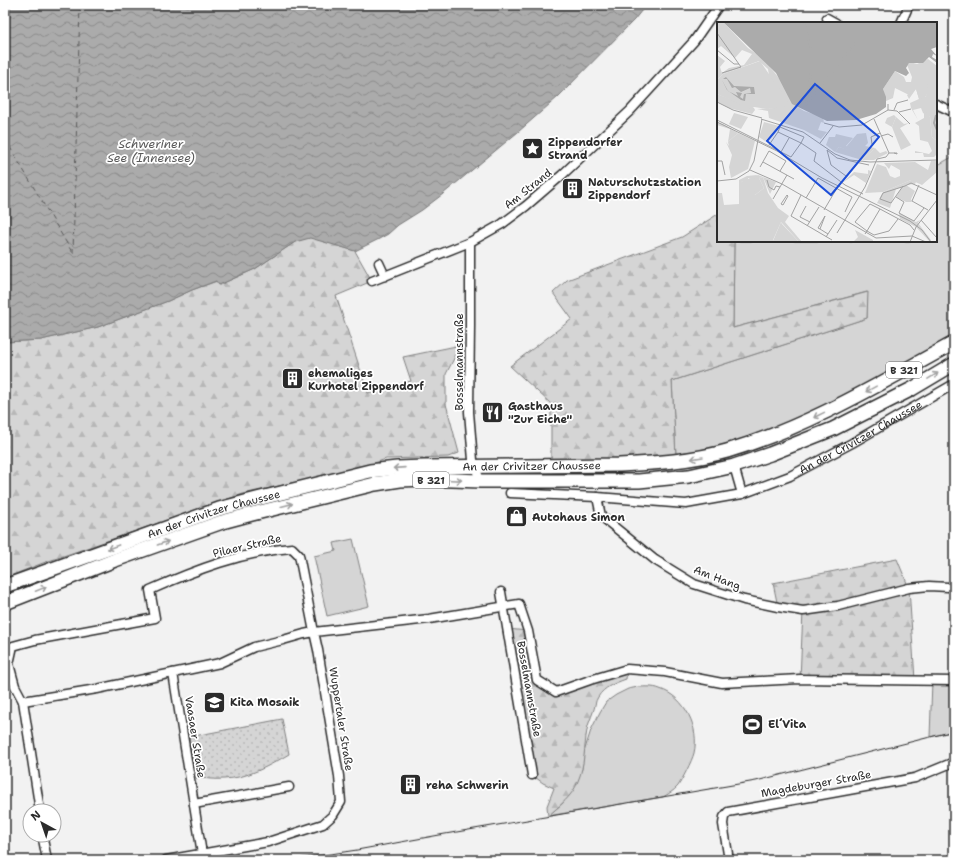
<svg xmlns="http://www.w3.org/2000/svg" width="959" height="865" viewBox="0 0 959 865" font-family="'Shantell Sans',sans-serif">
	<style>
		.grass { fill: #d5d5d5; stroke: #808080 }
		.forest { fill: url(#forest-firs); stroke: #808080 }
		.park { fill: url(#park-dots); stroke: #808080 }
		.water { fill: url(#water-waves); stroke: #787878 }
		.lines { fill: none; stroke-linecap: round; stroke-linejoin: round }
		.ferry { stroke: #585858; stroke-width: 1; stroke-dasharray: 5 4; stroke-linecap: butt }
		.street-casing { stroke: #2b2b2b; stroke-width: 11 }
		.primary-casing { stroke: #2b2b2b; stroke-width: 16 }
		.street { stroke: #fff; stroke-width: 8 }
		.primary { stroke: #fff; stroke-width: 13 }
		.tram { stroke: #2b2b2b; stroke-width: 1 }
		.oneway { stroke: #a0a0a0 }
		.labels { text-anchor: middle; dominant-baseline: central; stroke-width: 3.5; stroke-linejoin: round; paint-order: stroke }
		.shield { fill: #fff; stroke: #6b6b6b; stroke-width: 1 }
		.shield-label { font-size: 10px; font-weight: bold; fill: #2b2b2b }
		.poi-label { font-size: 11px; font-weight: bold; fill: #2b2b2b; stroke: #fff; text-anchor: start }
		.street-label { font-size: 11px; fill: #2b2b2b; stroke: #fff }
		.water-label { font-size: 12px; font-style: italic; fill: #585858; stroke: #fff }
		.inset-river { fill: none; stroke: #ababab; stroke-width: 2 }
		.inset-road { fill: none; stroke: #a2a2a2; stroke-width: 1 }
		.view { fill: #1d4ed8; fill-opacity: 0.15; stroke: #1d4ed8; stroke-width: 2 }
		.inset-edge { fill: none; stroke: #2b2b2b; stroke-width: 2 }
	</style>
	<defs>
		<pattern id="forest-firs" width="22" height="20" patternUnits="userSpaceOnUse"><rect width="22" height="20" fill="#d5d5d5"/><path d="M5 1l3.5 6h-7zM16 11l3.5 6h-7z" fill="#b7b7b7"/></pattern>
		<pattern id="park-dots" width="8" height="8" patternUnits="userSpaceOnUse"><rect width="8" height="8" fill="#d5d5d5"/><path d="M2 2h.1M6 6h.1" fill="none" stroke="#b7b7b7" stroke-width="1.8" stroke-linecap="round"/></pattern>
		<pattern id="water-waves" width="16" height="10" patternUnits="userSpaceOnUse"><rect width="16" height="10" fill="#ababab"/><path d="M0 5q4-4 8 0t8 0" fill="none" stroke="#8b8b8b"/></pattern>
	</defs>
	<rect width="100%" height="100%" fill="#f2f2f2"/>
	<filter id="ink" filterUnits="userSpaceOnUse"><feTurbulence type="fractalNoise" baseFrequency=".025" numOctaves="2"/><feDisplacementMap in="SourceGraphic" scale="8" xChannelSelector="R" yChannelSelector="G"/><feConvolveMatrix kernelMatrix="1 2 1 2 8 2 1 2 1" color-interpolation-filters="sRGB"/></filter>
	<g filter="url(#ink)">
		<path class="grass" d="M954,156v181l-146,78 -82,31 -50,10 -4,-75 195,-63v-26l-134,36 1,-87h202v-75z
			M353,539l16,67 -42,10 -13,-60 22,-5 -2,-8z
			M932,681h22v50l-24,6z
			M638,687c7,0 15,-1 22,2 25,8 40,39 34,64 -2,8 -12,27 -16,33 -4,5 -10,8 -15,11l-115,19 15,-13 19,-34 2,-17 7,-22 9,-18 6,-10 10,-7 12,-6z
			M358,854l1,6h-39z"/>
		<path class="forest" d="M718,214v27h16l-1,87 135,-36 -1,26 -195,63 4,75 -125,5v-57l-41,-38 62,-47 -19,-26 14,-13 115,-43z
			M310,237l45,14 17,30 -36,15 32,97 43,-12 -8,-24 58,-12 -15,29v30l13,49 -11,4 -62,2 -26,9 -117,26 -200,69 -38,15v-236l36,-2 57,-13 70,-26 24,-11 25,-9 2,4 36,-16 40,-27z
			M897,559l12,29 6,92 -115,-1 3,-68 -25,-4 -5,-24z
			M507,629l21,2 9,49 19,12 71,-23 -1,10c-11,4 -22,8 -28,18 -3,4 -3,11 -5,15 -2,6 -5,12 -6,18 -3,17 -2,35 -9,51 -5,15 -19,25 -30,35l-1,-10 7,-18 -11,-5 -11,-8z"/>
		<path class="park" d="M282,719l7,35c-20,12 -41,24 -65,25 -9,1 -19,-1 -28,-1l-7,-41z"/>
		<path class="water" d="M5,5h641l-12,15 -76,77 -40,35 -75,62 -21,16 -24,15 -10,9 -9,5 -24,12 -45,-13 -15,4 -40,27 -36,16 -3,-4 -24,9 -24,11 -70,26 -57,13 -36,2z"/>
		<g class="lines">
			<path class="ferry" d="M5,139l67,113
				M73,253l7,-248"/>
			<defs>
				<g id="street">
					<path d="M827,18l9,5"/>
					<path d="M901,23l8,-18"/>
					<path d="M936,104l15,7"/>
					<path d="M470,242v84l-1,86 4,48 7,21"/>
					<path d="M379,263l6,13"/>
					<path d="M372,281l98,-39 32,-18 24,-18 36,-31 68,-64 64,-70 25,-36"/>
					<path d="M734,466l8,28"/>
					<path id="s1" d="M510,493l87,4 89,7 56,-10 48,-18 62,-33 102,-59"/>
					<path d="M597,497l4,19 54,44 39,24 50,16 34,7 25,4 35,-5 71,-18 20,-2 19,1"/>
					<path d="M292,548l7,7 15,77 -10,2 -21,6 -29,7 -34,16 -123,26 -74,12 -8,-15 -6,-22 4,-18 22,-6 120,-22 -5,-28c45,-20 92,-38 142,-42z"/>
					<path d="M501,592l31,183"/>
					<path d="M173,673l29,181"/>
					<path d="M23,701l17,110"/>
					<path d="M194,804l95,-17"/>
					<path d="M43,835l1,3 -1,1 4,21"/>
					<path d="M166,860l102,-18 55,-18 10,-9 8,-13 -2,-26 -21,-126 -4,-18 115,-13 90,-15 9,27 9,49 19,12 34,-12 37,-11 38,3 57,11 78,-4 154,2"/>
					<path d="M729,860l-6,-36 1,-7 4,-5 187,-34 39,-16"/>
				</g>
				<g id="primary">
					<path id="s2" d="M5,586l214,-77 30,-8 121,-30 27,-3 27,-1 195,-2c36,-2 73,-4 108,-14 81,-24 154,-68 227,-108"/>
					<path d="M5,603l110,-43 107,-38 30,-8 123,-30 25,-4 25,-1 55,2h159l50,-5 45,-10 36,-12 63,-25 79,-40 42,-25"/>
				</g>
			</defs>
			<use href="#street" class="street-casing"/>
			<use href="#primary" class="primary-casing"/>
			<use href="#street" class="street"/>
			<use href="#primary" class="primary"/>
			<path class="tram" d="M291,860l66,-10 88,-16 311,-53 198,-50"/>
		</g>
		<defs><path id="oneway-shaft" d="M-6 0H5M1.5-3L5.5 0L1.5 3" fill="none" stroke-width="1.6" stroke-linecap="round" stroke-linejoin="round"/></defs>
		<g class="oneway">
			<use href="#oneway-shaft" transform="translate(933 376) rotate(-31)"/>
			<use href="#oneway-shaft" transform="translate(871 389) rotate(151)"/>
			<use href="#oneway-shaft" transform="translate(819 415) rotate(154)"/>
			<use href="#oneway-shaft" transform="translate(697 458) rotate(171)"/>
			<use href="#oneway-shaft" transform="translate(399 468) rotate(176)"/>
			<use href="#oneway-shaft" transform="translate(456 480) rotate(2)"/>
			<use href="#oneway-shaft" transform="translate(287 505) rotate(-14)"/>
			<use href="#oneway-shaft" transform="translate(163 543) rotate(-19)"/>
			<use href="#oneway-shaft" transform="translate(113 547) rotate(160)"/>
			<use href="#oneway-shaft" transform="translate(41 589) rotate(-22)"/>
		</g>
	</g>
	<defs>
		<symbol id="sight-square" viewBox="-11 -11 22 22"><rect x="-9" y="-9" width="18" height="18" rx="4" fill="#2b2b2b" stroke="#fff"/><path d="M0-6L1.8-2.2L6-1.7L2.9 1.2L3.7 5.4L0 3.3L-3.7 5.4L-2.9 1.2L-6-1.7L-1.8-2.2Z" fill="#fff"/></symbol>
		<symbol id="building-square" viewBox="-11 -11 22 22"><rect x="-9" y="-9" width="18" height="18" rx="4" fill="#2b2b2b" stroke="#fff"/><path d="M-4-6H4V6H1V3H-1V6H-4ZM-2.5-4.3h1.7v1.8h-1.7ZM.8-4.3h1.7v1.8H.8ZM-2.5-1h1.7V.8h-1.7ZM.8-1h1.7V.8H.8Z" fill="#fff"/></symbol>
		<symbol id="restaurant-square" viewBox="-11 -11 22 22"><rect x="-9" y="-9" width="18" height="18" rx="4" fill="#2b2b2b" stroke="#fff"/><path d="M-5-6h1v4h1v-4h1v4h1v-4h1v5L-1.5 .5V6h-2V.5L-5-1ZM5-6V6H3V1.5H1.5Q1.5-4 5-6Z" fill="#fff"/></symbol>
		<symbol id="shop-square" viewBox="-11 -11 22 22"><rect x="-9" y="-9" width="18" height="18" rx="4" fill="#2b2b2b" stroke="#fff"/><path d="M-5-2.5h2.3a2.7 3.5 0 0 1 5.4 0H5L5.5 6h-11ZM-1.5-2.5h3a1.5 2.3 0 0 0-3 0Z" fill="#fff"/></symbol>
		<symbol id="school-square" viewBox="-11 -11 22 22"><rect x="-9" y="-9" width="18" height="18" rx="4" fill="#2b2b2b" stroke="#fff"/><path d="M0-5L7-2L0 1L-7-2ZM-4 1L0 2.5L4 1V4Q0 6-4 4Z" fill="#fff"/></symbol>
		<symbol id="stadium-square" viewBox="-11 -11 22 22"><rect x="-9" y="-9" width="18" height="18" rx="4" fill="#2b2b2b" stroke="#fff"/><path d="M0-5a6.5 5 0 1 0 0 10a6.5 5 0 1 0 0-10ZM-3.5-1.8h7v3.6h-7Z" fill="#fff"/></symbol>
	</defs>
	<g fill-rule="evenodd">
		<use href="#sight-square" x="520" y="136" width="25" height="25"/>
		<use href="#building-square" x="560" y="176" width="25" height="25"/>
		<use href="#building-square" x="280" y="366" width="25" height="25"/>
		<use href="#restaurant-square" x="480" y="400" width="25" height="25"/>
		<use href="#shop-square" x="504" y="504" width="25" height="25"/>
		<use href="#school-square" x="202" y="690" width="25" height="25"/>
		<use href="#stadium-square" x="740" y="712" width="25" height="25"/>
		<use href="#building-square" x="398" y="772" width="25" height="25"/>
	</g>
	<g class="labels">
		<g class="shield">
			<rect x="886" y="362" width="36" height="16" rx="3"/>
			<rect x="413" y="472" width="36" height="16" rx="3"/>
		</g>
		<g class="shield-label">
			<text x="904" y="370">B 321</text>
			<text x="431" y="480">B 321</text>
		</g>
		<g class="poi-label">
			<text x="548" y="142">Zippendorfer<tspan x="548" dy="13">Strand</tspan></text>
			<text x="588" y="182">Naturschutzstation<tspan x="588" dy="13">Zippendorf</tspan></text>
			<text x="308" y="373">ehemaliges<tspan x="308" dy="13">Kurhotel Zippendorf</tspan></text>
			<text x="508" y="406">Gasthaus<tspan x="508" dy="13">"Zur Eiche"</tspan></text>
			<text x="532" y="517">Autohaus Simon</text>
			<text x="230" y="702">Kita Mosaik</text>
			<text x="768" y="724">El´Vita</text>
			<text x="426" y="785">reha Schwerin</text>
		</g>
		<g class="street-label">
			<text transform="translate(528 189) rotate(-39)">Am Strand</text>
			<text transform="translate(459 362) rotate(-90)">Bosselmannstraße</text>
			<text stroke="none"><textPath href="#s1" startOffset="365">An der Crivitzer Chaussee</textPath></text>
			<text stroke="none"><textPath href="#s2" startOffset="545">An der Crivitzer Chaussee</textPath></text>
			<text stroke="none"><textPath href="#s2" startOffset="221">An der Crivitzer Chaussee</textPath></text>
			<text transform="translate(247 546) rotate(-13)">Pilaer Straße</text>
			<text transform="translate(717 578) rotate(21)">Am Hang</text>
			<text transform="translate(529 689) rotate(80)">Bosselmannstraße</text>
			<text transform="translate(341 719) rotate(81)">Wuppertaler Straße</text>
			<text transform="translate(195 737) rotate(81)">Vaasaer Straße</text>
			<text transform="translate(816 784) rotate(-10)">Magdeburger Straße</text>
		</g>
		<g class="water-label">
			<text x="151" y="144">Schweriner<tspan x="151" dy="14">See (Innensee)</tspan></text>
		</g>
	</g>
	<g transform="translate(717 22)">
		<rect width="220" height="220" fill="#f2f2f2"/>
		<path d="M210,59h9l1,60 -5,-4 -2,-20 -7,-4 -2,-5 -8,2 5,10 -7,-12 -1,-5 9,-4 -3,-10 -7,10 -2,-4 9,-7 10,9zM17,91l14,4 -7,12 -12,-5zM177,93l2,2 -4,10 -7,-4 2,-5zM0,100l6,2 15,9 -10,9 2,-13 -13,-4zM47,100l15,4 -14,15 -6,-4zM149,111l2,10 -3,3 10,2 -13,12 -27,-8 4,-5 17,5 -10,-5 11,-13zM41,153l18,7 -6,12 -7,-17 -4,1 5,10 -9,7 -14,-13zM194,158h6l-2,4 -9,1 9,6 -4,8 1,3h-6l-10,-5 6,-10 -6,2 -6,19 -13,-5 6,-11zM64,200l1,2 17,18 -26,-1zM138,208l18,10v2h-20l5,-5z" fill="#d5d5d5"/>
		<path d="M0,0h6l25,26 16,11 21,27 8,18 11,7 19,6 1,6 -3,-1 -3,8 9,2 -6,7 -17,-9 -35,-12 -1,-7 -11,-2 17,-1 -6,-39 -9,-8 -36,13 -6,6v-25l8,6 -5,6 2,6 7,-5 15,-3 8,-11 -10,-4 -7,8 -14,-12 -4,3zM211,37l9,7v24l-1,-9h-9l1,10 -3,7 -6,1 -3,-10 -7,6 -14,-7 -2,10 -7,3 -3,-12 12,-18 9,6 2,5h5l1,-5 -5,-12 3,-3 7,2zM0,72l37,14 1,2 -3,4 -23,-6 -12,-6zM207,87l6,8 2,20 5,4v13l-3,3h-10l-1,-4h-8v-2l14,3 3,-3 -4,-9 -8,-2 -1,-14 -4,-3 9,-5zM179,95l8,7 5,-1 -9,5 11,17 -10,5 -9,-23zM119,112l17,4 -7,8 11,6 -2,1 -16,-6 -4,5 -9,-7 3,-8h6zM158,126l5,5 6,-2 2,2 -14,7h-12zM214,139h6v11l-15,13 -11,-5 -28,12 -18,1 12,-29 9,3 4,9 5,2 5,-2v-6l-9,-5 -2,4 -5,-6 31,-1 13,8zM151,148l3,1 -5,12 -12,-8 -12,8 12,-11 14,2zM40,153l-3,5 -6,-2v3l-7,1 13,3 1,10 9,-7 -5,-10 4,-1 5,16 10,15 11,8 -4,6 17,20h-3l-18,-20 -8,18 3,2h-59v-49h5l2,12 15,-1v-24l8,-4zM182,191l17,9 4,-2 -2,3 13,17 -1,2 -14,-15 -16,-8z" fill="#d5d5d5"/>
		<path d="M43,39l31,45 -24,3 -13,-2 -3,2 -34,-15v-14l6,-6zM21,111l17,8 -7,28 -17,9 -2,-11 3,-12 -6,-13 3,4 -1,-4z" fill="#d5d5d5"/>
		<path d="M6,0h214v25l-6,2 6,7 -4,-2 -1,3 5,3v3l-8,-6 -6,6h-14l-3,5 3,5 -3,3 -11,-5 -12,18 3,8v10l-10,7 -20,6 -29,1 -35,-17 -16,-31zM9,55l8,9 20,1 1,7h-9l-1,7 -4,-1 -14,-10 -5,-10 6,11 10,5 -2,-4 6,1 -2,4 3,2 1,-5 7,-1 -1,-5 -9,4 -6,-5 -3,1 -5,-9h-4z" fill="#ababab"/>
		<path class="inset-river" d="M87,0l7,27v24l-5,31M89,83l66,-83M219,93l-2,8 3,7"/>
		<path class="inset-road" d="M0,11l24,34 -19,6M0,28l17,14h5M0,80l16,8 29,8M171,88l9,1 13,13M177,88l3,-7 11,-3M182,90l12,-3M44,97l42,13 32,22 15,6 20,2 67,-2M0,98l74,37 10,-14 15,10 -2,8 31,24 18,9M0,100l60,29 45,27 88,43 12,9 9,12M107,101l15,4 23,-2 26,-15v-6M63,105l24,10 -3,6 -23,-11zM164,114l7,-2 5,3M103,121l13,-17M155,122l-1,-7 9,-4M52,123l9,-13M110,128l10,8 32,7M110,128l4,15 15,11M64,130l8,-14M172,131h8v1l-3,-1M0,139h5l3,14M46,140l31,17M43,145l9,-16 17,10 -6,10M33,148l32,14 94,54 36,-2 14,6M50,158l2,7 5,3 2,-4 4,1M0,159l19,-2 13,-8 5,-10 8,-42M202,163l-7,16 16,9M186,164l-12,17 -11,-4 3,-6 22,-7 6,-3 26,12M70,173l1,1 -5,9 -2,-1zM84,173l-10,21 41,24M179,175l8,5 -5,11 15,8 10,-13M89,176l12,-20 34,19 -7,15M56,177l14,-24M89,184l-6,11 10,5M163,187l30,16 4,5M107,188l13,-22M204,198l16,18M90,204l12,-19M103,207l-2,-1 7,-12 -5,13 8,5M120,211l28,-46 12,-28 9,-2 3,-4 -15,-34M148,212l2,-3 -12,-9 15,-18 10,5 -13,22 7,4 15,-4 9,-12M109,215l11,-17M193,220l6,-15 21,-27"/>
		<path class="view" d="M98,62l64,53 -48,58 -64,-54z"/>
		<rect width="220" height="220" class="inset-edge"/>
	</g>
	<rect width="959" height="865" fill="none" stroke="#fff" stroke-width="20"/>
	<rect x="10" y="10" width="939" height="845" fill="none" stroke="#2b2b2b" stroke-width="1.5" filter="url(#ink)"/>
	<g transform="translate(42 823) rotate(320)"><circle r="19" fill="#ffffff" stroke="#aaaaaa"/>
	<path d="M0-3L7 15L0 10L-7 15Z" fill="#2b2b2b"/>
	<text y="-6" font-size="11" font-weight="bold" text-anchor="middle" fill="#2b2b2b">N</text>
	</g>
</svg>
